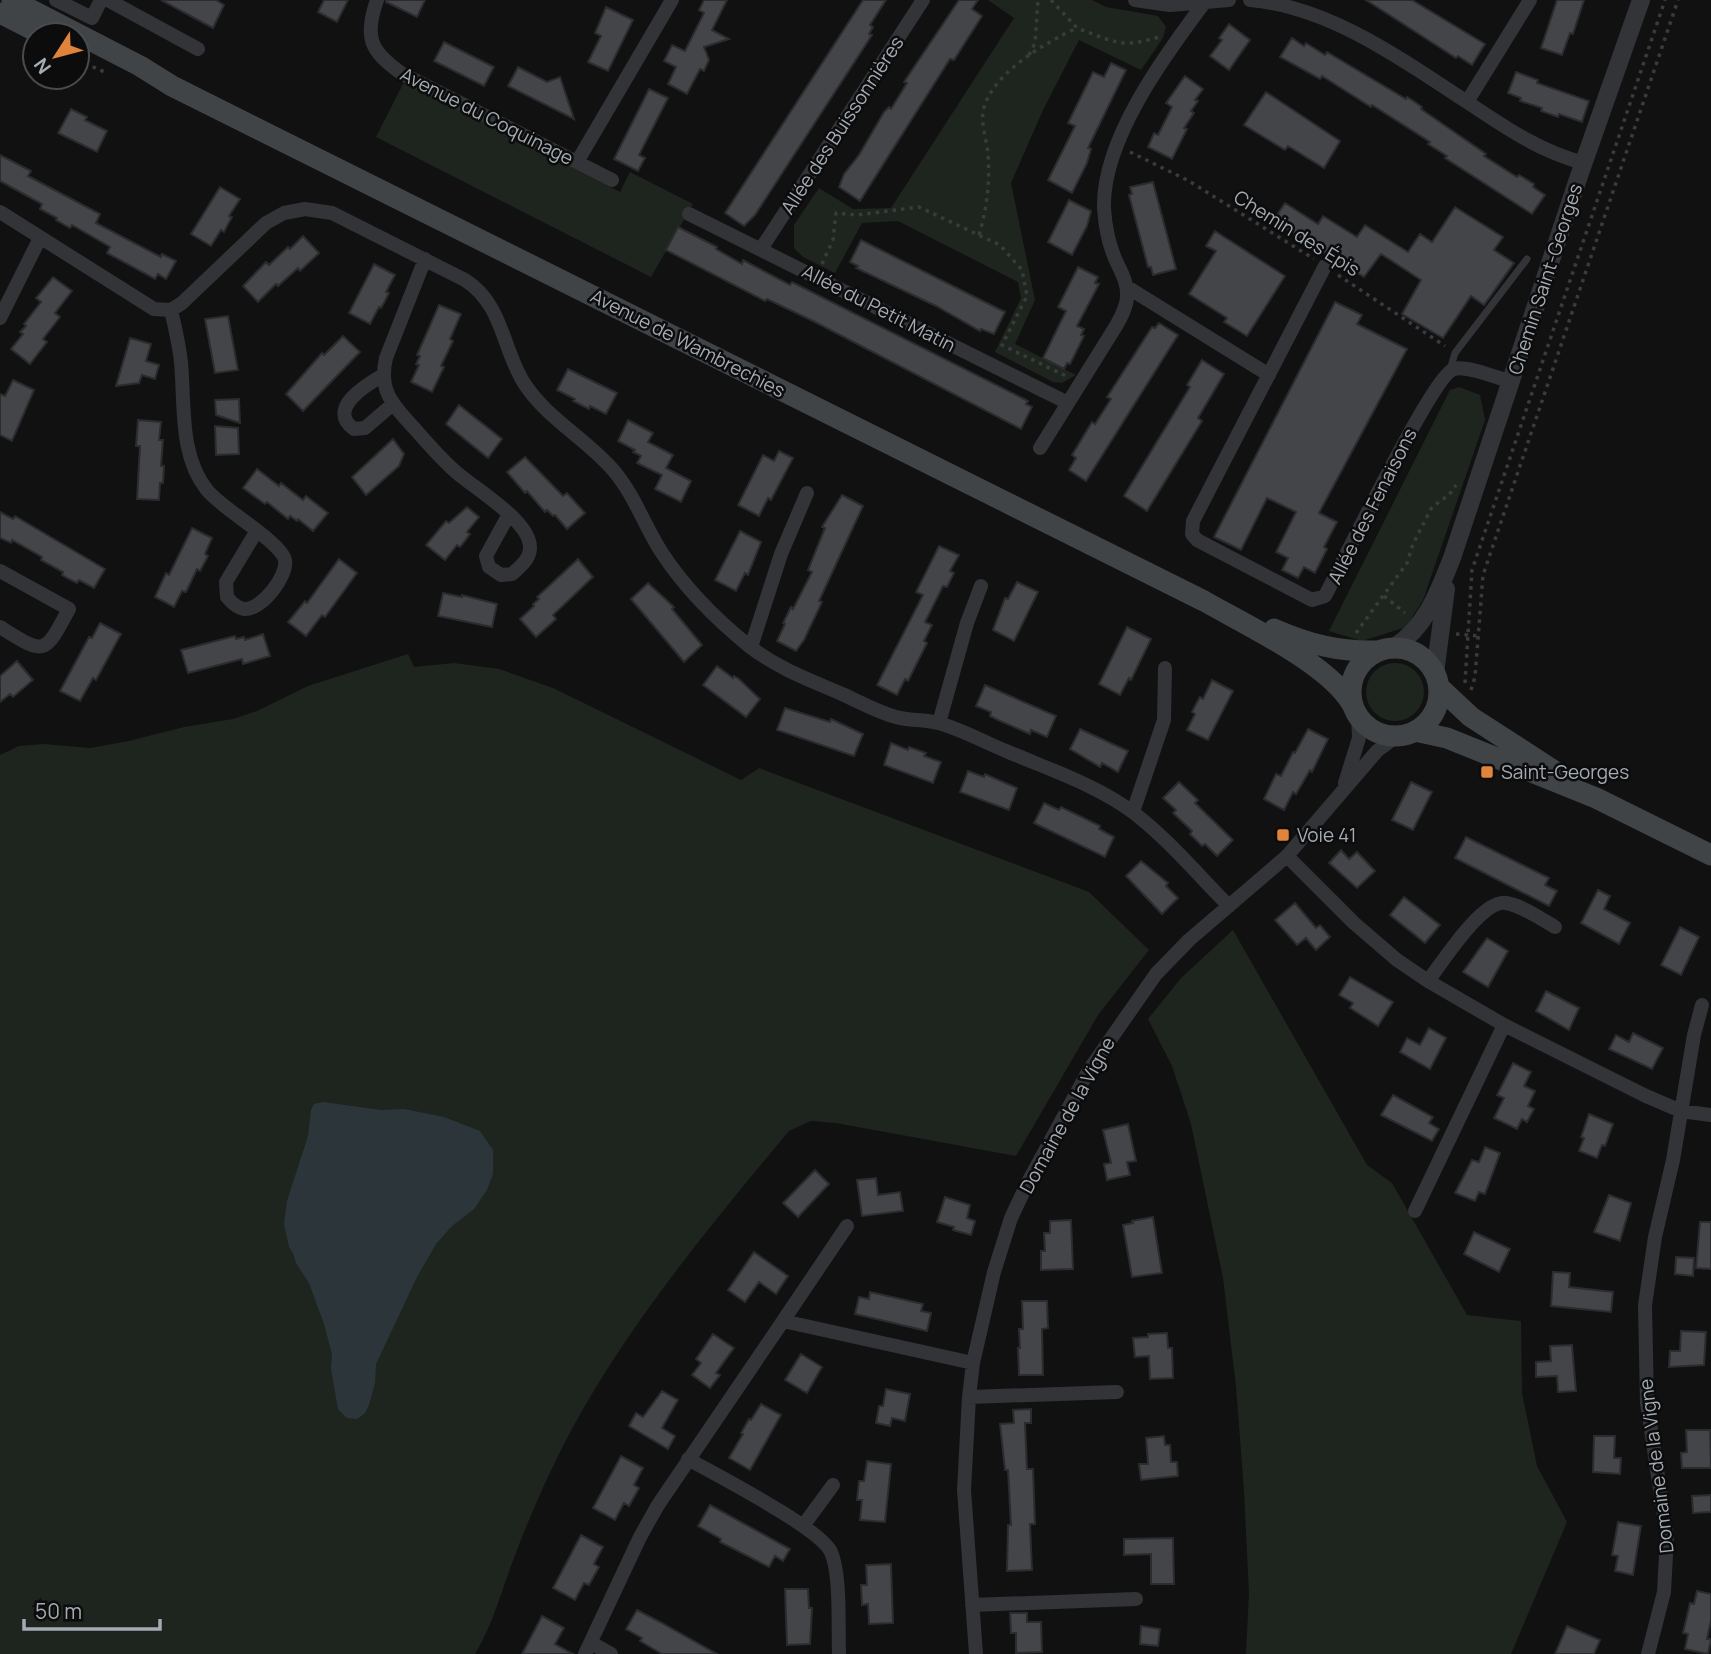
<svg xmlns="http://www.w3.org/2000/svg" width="1711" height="1654" viewBox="0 0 1711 1654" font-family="Manrope,sans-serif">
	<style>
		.green { fill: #1e251e }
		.water { fill: #2c363a }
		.building { fill: #434548; stroke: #2b2c2e; stroke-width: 2 }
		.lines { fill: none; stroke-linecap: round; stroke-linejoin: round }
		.path { stroke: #393b3e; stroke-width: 3.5; stroke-dasharray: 3.5 5; stroke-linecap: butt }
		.service { stroke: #323437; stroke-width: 7 }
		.minor { stroke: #323437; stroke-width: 14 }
		.tertiary { stroke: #323437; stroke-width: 18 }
		.secondary { stroke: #414447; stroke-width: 21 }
		.poi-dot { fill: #e0833b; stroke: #0c0c0d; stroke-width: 2.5 }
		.labels { text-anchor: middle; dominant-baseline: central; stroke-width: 5; stroke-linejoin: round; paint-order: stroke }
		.street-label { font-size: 19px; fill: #a4abb2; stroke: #0c0c0d }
		.poi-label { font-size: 19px; fill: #a4abb2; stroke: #0c0c0d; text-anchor: start }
	</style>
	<rect width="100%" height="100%" fill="#111112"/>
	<path class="green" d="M988,0h104l14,7 52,9 8,11 -3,11 -22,32 -62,-30 -36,70 -32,73 24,117 -20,44 61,31 -14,8 -9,-1 -58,-30 26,-54 -3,-16 -120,-61 -36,2 -27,50 -32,-16 -9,-9v-23l25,-37 34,21 38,-1 123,-190z
		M404,82l216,110 10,-20 63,32 -42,73 -275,-140z
		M1459,387l21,8 5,25 -62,180 -17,27 -44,14 -33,-10 121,-241z
		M408,654l6,13 40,-4 45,6 54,19 188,92 18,-12 330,124 60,58 -51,65 -82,141 -180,-33 -25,-2 -22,10c-84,101 -171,205 -230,323 -18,36 -34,74 -48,112 -11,30 -19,60 -36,88h-475v-899l19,-9 25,-2 46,4 39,-7 55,-14 49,-8 24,-8 51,-25z
		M1366 692a29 29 0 1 1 58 0a29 29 0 1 1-58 0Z
		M1233,930l134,235 25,18 75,132 54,6 1,72 15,73 30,56 -56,132h-265l3,-61 -5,-102 -8,-105 -13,-108 -32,-154 -19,-58 -24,-47 33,-41z"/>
	<path class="water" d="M323,1102l58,8 23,-1 40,8 36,14 13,19v24l-6,16 -13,19 -22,17 -16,18 -19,33 -41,87 -1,19 -6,22 -4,8 -8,6 -10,-1 -9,-9 -7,-40 1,-15 -8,-30 -15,-41 -13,-20 -3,-10 -4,-6 -5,-23 3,-23 21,-65 3,-26 3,-6z"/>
	<path class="building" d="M161,0h55l8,5 -11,23z
		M324,0h24l-11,22 -19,-10z
		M386,0h39l-8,17 -31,-15z
		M704,0h23l-15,30 17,9 -25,8 5,13 -5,11 -4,-2 -13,25 -19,-10 8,-17 -12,-6 8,-16 13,6 19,-38 -5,-3z
		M863,0h23l-16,25 3,2 -4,7 3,1 -117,180 -11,11 -19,-13z
		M959,0h19l-6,9 10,7 -28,44 -4,-1 -90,142 -21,-14 5,-13 15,-19 25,-43 5,-5 2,2 16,-26 -3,-1z
		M1366,0h46l73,44 -13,21 -14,-9 -2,2z
		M1557,0h27l-11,34 -3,-1 -8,22 -21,-7z
		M606,7l27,13 -25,51 -20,-9 13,-26 -6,-3z
		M1229,24l21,16 -21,30 -19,-14 12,-16 -3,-2z
		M1292,38l12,8 2,-3 19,12 2,-3 79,47 1,-2 8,5 7,5 -1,2 65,45 -2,2 33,21 2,-2 15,9 -1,3 12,8 -13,19 -87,-56 2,-2 -19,-12 2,-2 -58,-37 -1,2 -49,-31 -2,3 -40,-22z
		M444,42l50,25 -10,19 -50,-25z
		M1111,63l15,7 -38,78 3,1 -4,14 -15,30 -24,-13 27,-54 -7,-3 25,-51 11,5z
		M518,67l29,15 13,-5 14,42 -66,-33z
		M1516,72l22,8 -1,3 52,18 -7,21 -23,-8 -1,3 -17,-6 1,-3 -22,-7 1,-3 -13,-5z
		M1185,76l18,13 -8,11 3,1 -7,10 3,2 -10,15 3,1 -15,30 -24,-12 6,-14 4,2 14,-28 -6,-4z
		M649,89l19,9 -29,57 6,3 -7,13 -24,-12z
		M1266,92l74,49 -16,27 -36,-22 -3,4 -41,-25z
		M71,109l16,8 -2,3 22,11 -10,21 -39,-19z
		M0,155l31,16 -3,5 72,38 -4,9 65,34 1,-3 14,7 -10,18 -8,-5 -3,5 -48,-26 3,-6 -38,-22 -2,3 -14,-8 1,-2 -17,-9 2,-5 -42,-23z
		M1153,182l23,87 -23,6 -2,-8h-3l-19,-72 3,-1 -2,-7z
		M220,187l20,12 -11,17 3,1 -4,7 -4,8 -3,-2 -10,16 -20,-12z
		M1069,200l22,11 -4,15 -15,29 -24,-13z
		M1285,203l33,21 5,-8 34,21 8,-12 43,27 12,-18 12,8 23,-35 48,30 -9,13 20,13 -30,42 -13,-9 -28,42 -41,-24 19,-34 -40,-26 -17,23 -91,-56z
		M678,227l39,20 -1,2 26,15 1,-4 47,25 2,-3 236,119 -2,3 6,3 -11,22 -206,-107 -48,-23 -2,2 -99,-51z
		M1215,231l70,45 -38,60 -23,-14 3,-4 -38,-24 27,-43 -10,-5z
		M303,236l16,17 -19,18 -2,-3 -20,18 -2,-2 -18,18 -15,-16 23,-24 3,3 19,-18 2,2z
		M861,240l144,72 -11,22 -13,-5 -1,2 -44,-25 -80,-38 2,-2 -8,-4z
		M374,264l21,11 -9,17 3,1 -4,8 -4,7 -2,-1 -9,17 -21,-11z
		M1078,267l20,10 -3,6 4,1 -22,42 7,3 -3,6 3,1 -14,28 -3,-1 -3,6 -21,-11 23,-47 -8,-4z
		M53,277l19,14 -17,22 5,4 -17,22 4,3 -17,22 -19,-15 12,-15 -3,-2 6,-6 -2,-2 17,-22 -5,-4z
		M1335,302l27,13 -5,9 50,25 -88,164 18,9 -13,25 3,2 -12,24 -11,-6 -6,11 -16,-8 6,-12 -12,-6 20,-40 -29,-14 -26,52 -27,-13z
		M439,305l22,9 -11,25 3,2 -12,25 3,1 -12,25 -21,-10 8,-17 -3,-1 4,-8 -3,-1z
		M228,316l10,54 -23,3 -10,-54z
		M1159,323l19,12 -92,146 -17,-11 7,-12 -4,-3 20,-33 3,2 16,-25 -4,-2 45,-70 3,1z
		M343,336l17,16 -57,59 -17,-17 36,-41 2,2z
		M130,338l21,6 -5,17 13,4 -4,14 -13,-4 -3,8 -23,3z
		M1202,360l22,14 -26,44 4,3 -55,90 -23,-15 66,-109 -3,-2z
		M568,369l49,24 -11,21 -16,-8 -1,3 -16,-8 2,-2 -18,-9z
		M13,380l21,10 -22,51 -12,-6v-41l5,2z
		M239,399l1,24 -24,-8 -1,-15z
		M459,405l43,34 -14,19 -42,-34z
		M138,420l23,2 -2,18h4l-2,26h3l-1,17h-3l-1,17 -22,-1 3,-53h-4z
		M628,420l25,13 -5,9 25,13 -7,13 25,13 -10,21 -26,-13 7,-14 -25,-12 4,-7 -8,-4 2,-2 -17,-9z
		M215,426l23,2 1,26 -23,1z
		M393,439l11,15 -5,12 -33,29 -14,-18z
		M779,451l14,7 -22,42 -3,-2 -9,18 -21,-11 25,-50 11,6z
		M525,457l38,39 4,-3 18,20 -18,16 -12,-14 -2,1 -6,-6 -2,2 -18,-21 -2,2 -18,-21z
		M257,469l22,17 2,-3 22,17 3,-4 22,17 -15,18 -15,-12 -1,2 -7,-5 -2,3 -21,-17 -2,2 -22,-16z
		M842,495l21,11 -44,95 3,1 -18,38 -8,11 -19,-10 8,-17 -2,-1 8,-16 2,2 19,-37 -4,-2 17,-42 -3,-1z
		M467,507l12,10 -12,15 3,2 -5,7 -5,6 -3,-2 -12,15 -19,-15 20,-24 3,2z
		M0,512l13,7 2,-3 90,53 -11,19 -15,-8 -2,3 -8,-4 -7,-4 1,-3 -22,-12 1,-3 -30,-17 -1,3 -11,-5z
		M192,528l20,10 -7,16 3,2 -8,15 -3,-2 -11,23 -4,-1 -8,16 -19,-10 11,-24 3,2z
		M740,531l21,11 -13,33 -3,-2 -9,18 -21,-11z
		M939,546l20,9 -9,16 4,2 -7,14 -4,-1 -18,36 7,3 -8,16 3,2 -19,38 -3,-2 -8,16 -20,-10 46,-90 -7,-3z
		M339,559l18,14 -32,44 -3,-2 -16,21 -18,-14 17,-21 2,2z
		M578,559l15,18 -40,38 3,4 -20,18 -16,-18 14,-13 -1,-2 6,-5 -2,-2z
		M1017,582l21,10 -24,49 -21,-11 12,-32 3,1z
		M648,583l26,24 -2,2 30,36 -18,17 -53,-63z
		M443,593l19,4v-2l35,9 -5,23 -54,-11z
		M100,623l21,11 -25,46 -3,-2 -13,23 -20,-10 29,-54 3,1z
		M1127,627l24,12 -20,41 -2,-2 -9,17 -21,-11z
		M263,634l7,22 -27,8 -1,-5 -54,14 -7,-23 54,-14 1,3 8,-2 1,3z
		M17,661l16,19 -20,17 -3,-3 -10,8v-26z
		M717,666l16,12 1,-2 5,3 21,20 -14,18 -43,-32z
		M1212,680l21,11 -25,49 -21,-10 8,-16 -3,-2 4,-8 4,-7 3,2z
		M985,685l71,31 -9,21 -16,-7 -1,4 -32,-14 -8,-4 1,-4 -15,-6z
		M785,708l45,14 1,-3 32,15 -9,22 -77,-26z
		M1080,729l48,22 -10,21 -16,-9 -2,4 -30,-18z
		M1308,729l20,10 -16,33 -2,-2 -14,24 -3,-2 -9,18 -20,-11 12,-25 5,2 12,-24 2,1z
		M891,743l17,7 1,-3 17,6 -2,3 17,6 -8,21 -49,-18z
		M968,771l16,6 1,-3 32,14 -8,22 -49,-18z
		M1179,782l19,18 -3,3 38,37 -16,16 -12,-12 -3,2 -12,-12 2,-3 -19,-18 3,-3 -13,-12z
		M1411,782l21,10 -19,38 -21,-10z
		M1044,803l15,7 2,-3 31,15 8,4 -1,3 15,8 -9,20 -71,-34z
		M1466,837l83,41 -4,7 12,6 -8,15 -94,-48z
		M1341,850l8,9 8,-7 18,19 -18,17 -28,-25z
		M1141,861l27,22 -2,3 12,12 -16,16 -36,-38z
		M1598,890l12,6 -6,13 26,14 -11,21 -38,-21z
		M1404,897l36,28 -15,18 -35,-28z
		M1295,903l21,25 4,-3 10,12 -14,13 -10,-12 -9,7 -22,-25z
		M1680,927l19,10 -18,38 -20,-10z
		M1487,938l21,13 -20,36 -25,-15z
		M1350,977l43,25 -15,24 -28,-18 3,-5 -14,-8z
		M1546,991l33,17 -10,22 -33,-19z
		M1429,1028l17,10 -16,31 -30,-17 7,-14 13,7z
		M1633,1033l30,15 -11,21 -43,-20 7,-14 13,7z
		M1513,1063l18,9 -7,14 11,5 -7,15 6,3 -7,13 -5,-3 -5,10 -23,-11 10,-20 -7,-3z
		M1393,1095l40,22 -4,6 10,6 -7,12 -51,-26z
		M1589,1114l24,10 -8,22 -3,-1 -5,13 -18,-7 5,-13 -3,-1z
		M1128,1124l8,37 -9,1 3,13 -23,5 -3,-16 7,-1 -8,-33z
		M1485,1147l15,6 -15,41 -6,-2 -4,9 -20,-8 17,-33 7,2z
		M815,1170l14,14 -31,33 -15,-14z
		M876,1178l2,17 22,-3 3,19 -41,5 -5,-36z
		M1609,1195l22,8 -11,38 -26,-9z
		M945,1197l25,8 -3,13 8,3 -4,14 -18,-5 1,-3 -17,-5z
		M1153,1217l9,56 -30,4 -9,-52 10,-2 -1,-2z
		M1071,1220l2,49 -32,1v-19h4l-1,-18h6v-12z
		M1700,1222h11v47l-15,-1z
		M1474,1232l36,17 -11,23 -35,-18z
		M754,1252l34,24 -12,18 -17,-12 -14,20 -17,-12z
		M1676,1257l18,1 -1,18 -18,-2z
		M1553,1272l17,1 -1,14 44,5 -2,20 -60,-6z
		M870,1292l53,12 -2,7 10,2 -4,18 -72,-17 4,-17 10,2z
		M1022,1301h25l1,27 -6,1 1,46h-24l-1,-27h2l-1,-19h4z
		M1681,1331l25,1 -2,33 -35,2 1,-16h10z
		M1167,1333l1,15h4l1,30 -23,1 -1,-23 -14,1 -2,-19 15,-1v-3z
		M713,1334l21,14 -18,25 4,2 -10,13 -18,-13 9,-12 -5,-4z
		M1572,1345l4,46 -18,1 -1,-16 -21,1v-15l15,-1 -1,-15z
		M801,1354l21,13 -15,26 -22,-13z
		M886,1389l24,5 -5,27 -13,-3 -2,8 -14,-3 3,-17h4z
		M662,1391l16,9 -16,28 13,8 -7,13 -39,-23 7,-13 7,4z
		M761,1404l20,11 -31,55 -21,-12 14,-24 -2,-1 8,-14 2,1z
		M1031,1409v14h-6l2,46h6l2,55h-5l2,46 -25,1 1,-46h3l-3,-55h-3l-5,-46 14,-1 -1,-13z
		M1686,1430h24l1,38h-29l-1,-15 6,-1z
		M1164,1436l1,9h5l1,17h6l1,14 -37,4 -2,-16h9l-2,-26z
		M1594,1436h21l-1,22h7l-1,16 -27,-2z
		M621,1456l22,12 -9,17 5,3 -10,18 -5,-3 -9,17 -22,-12z
		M867,1461l24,3 -6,58 -25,-2 2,-20h-5l2,-19h5z
		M1711,1495v17l-18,1 -1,-17z
		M710,1505l80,44 -7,12 -8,-5 -6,11 -49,-25 1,-3 -23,-13z
		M1618,1522l23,4 -8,49 -18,-4 3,-15 -6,-1z
		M581,1535l22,12 -9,17 5,3 -10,18 -5,-2 -9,17 -22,-12z
		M1173,1538l1,46h-23v-30l-27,1v-16z
		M891,1564l2,59 -24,1 -1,-20 -6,1 -1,-20h6l-1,-20z
		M785,1589h23l1,19h3l-2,36 -23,1z
		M1697,1591l14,3v26l-4,19h4l-3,15 -23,-5 3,-15 -5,-1 7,-30 4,1z
		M637,1610l23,12 57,32h-55l-22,-13 2,-3 -16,-9z
		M1010,1613h17v9h14l1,30 -26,1v-20h-5z
		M542,1616l22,12 -9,16 18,10h-51z
		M1141,1626l19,3 -2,17 -18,-2z
		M1567,1626l33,14 -6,14h-39z"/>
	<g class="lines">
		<path class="path" d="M1051,0l26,28 26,10 17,5h15l25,-6
			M1029,55l6,-12 3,-43
			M77,60l30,13
			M1130,152l59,29 125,78
			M979,235c8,-27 11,-52 9,-80 -1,-14 -7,-30 -5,-43 6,-37 63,-70 94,-84
			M822,264l11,-24 3,-27 21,2 62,-8 81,38 22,25 5,26 -25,49 64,31
			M1338,275l107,71
			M1384,596l21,17
			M1356,633l51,-70 6,-19 19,-37 17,-12 7,-10
			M1456,634l22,2
			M1465,683l7,-113 193,-570
			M1471,690l4,-13 8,-102 195,-575"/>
		<path class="service" d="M1450,370l5,-17 72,-94"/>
		<path class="minor" d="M56,0l36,18 9,-18
			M108,0l90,49
			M377,0c-13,37 -7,51 24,73l211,107
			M1135,0l35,5 59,-5
			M1250,0c81,7 154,61 220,104 36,24 71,48 114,59
			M1467,102l63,-102
			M577,162l95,-162
			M0,212l154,97 17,1 11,-7 84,-80 18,-10 21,-4 27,4 133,67c38,24 37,68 59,103 23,36 63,56 90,88 21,25 31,56 48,82 23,35 55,67 87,93 28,22 61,34 93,48 18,8 35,18 54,23 13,4 28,2 42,6 23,6 46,19 68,28 42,18 91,34 128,62 35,27 64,62 95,93
			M689,214l379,189
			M761,249l162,-249
			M425,259l-39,99c-8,34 8,48 29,71 13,15 26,30 41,43 19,17 75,49 74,76 0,11 -10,19 -18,26l-11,1 -12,-8 -3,-11 23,-42
			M1325,266l-132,255 -1,13 5,6 115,60 13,-4c16,-30 108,-221 129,-227 13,-4 44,9 57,13
			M1127,287l142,88
			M171,310c4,17 8,34 10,52 4,43 -2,93 26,128 15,19 74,52 78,70 3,16 -24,51 -41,49 -7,-1 -13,-7 -17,-12l-1,-15 30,-50
			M0,318l40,-80
			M383,375c-17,10 -57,34 -29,54l11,-1 28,-24
			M1040,448l76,-122c5,-9 11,-19 11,-30 1,-15 -8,-27 -13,-40 -6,-15 -9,-32 -10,-48 -2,-68 61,-153 100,-205
			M0,571l69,38c-25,47 -24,46 -69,18
			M751,647l30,-93 26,-61
			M939,723l28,-100 14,-37
			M1345,783l14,-45 -1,-22
			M1133,812l31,-92 1,-52
			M1287,856l67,67 43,37 31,21 76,44 142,71 35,15 30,4
			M1428,981c14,-18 54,-82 78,-78 17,3 35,16 49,24
			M1415,1211l89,-186
			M783,1321l64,-95
			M969,1397l148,-5
			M688,1459c28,16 132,69 143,93 10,23 7,75 8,102
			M803,1526l30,-41
			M972,1605l164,-6
			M591,1643l20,11
			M585,1654l55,-117 18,-32 125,-184 190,42
			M976,1654l-12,-164 5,-93 4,-34 21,-91 17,-54 17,-36 61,-112 67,-96 33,-34 98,-84 90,-105 20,-15
			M1648,1654l16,-62 3,-56 -20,-133 -2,-98 10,-68 18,-77 21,-125 8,-30"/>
		<path class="tertiary" d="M1395,647c32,-22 43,-54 57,-89l127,-382 62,-176
			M1435,673l11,-84"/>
		<path class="secondary" d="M12,0l128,66 32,20 1032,515c42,24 127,64 149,105
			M0,13l43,22
			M1274,629c34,15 65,23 102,22
			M1351 692a44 44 0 1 1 88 0a44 44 0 1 1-88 0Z
			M1439,687l32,30 88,57
			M1415,731l32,7 149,60 115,57"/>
	</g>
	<g class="poi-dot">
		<rect x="1480" y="765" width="14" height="14" rx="3.5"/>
		<rect x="1276" y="828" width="14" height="14" rx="3.5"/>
	</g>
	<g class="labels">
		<g class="street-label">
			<text transform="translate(487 116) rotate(27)">Avenue du Coquinage</text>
			<text transform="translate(842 125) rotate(-57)">Allée des Buissonnières</text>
			<text transform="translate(1297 233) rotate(32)">Chemin des Épis</text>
			<text transform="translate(1545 279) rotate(-72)">Chemin Saint-Georges</text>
			<text transform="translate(879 308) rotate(27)">Allée du Petit Matin</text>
			<text transform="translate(688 343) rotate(27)">Avenue de Wambrechies</text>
			<text transform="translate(1372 506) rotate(-63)">Allée des Fenaisons</text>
			<text transform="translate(1067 1115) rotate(-61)">Domaine de la Vigne</text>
			<text transform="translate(1656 1466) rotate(-97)">Domaine de la Vigne</text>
		</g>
		<g class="poi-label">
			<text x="1501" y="772">Saint-Georges</text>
			<text x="1297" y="835">Voie 41</text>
		</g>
	</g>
	<g transform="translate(56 56) rotate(234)"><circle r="33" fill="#0c0c0d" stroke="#494c4f" stroke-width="2"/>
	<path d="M0-5L12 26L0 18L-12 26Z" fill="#e0833b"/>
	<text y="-10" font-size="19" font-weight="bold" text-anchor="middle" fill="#a4abb2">N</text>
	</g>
	<path d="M24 1619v10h136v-10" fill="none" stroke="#a4abb2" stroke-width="3.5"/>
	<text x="35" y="1619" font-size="21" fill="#a4abb2" stroke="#0c0c0d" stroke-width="5" paint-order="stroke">50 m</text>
</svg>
